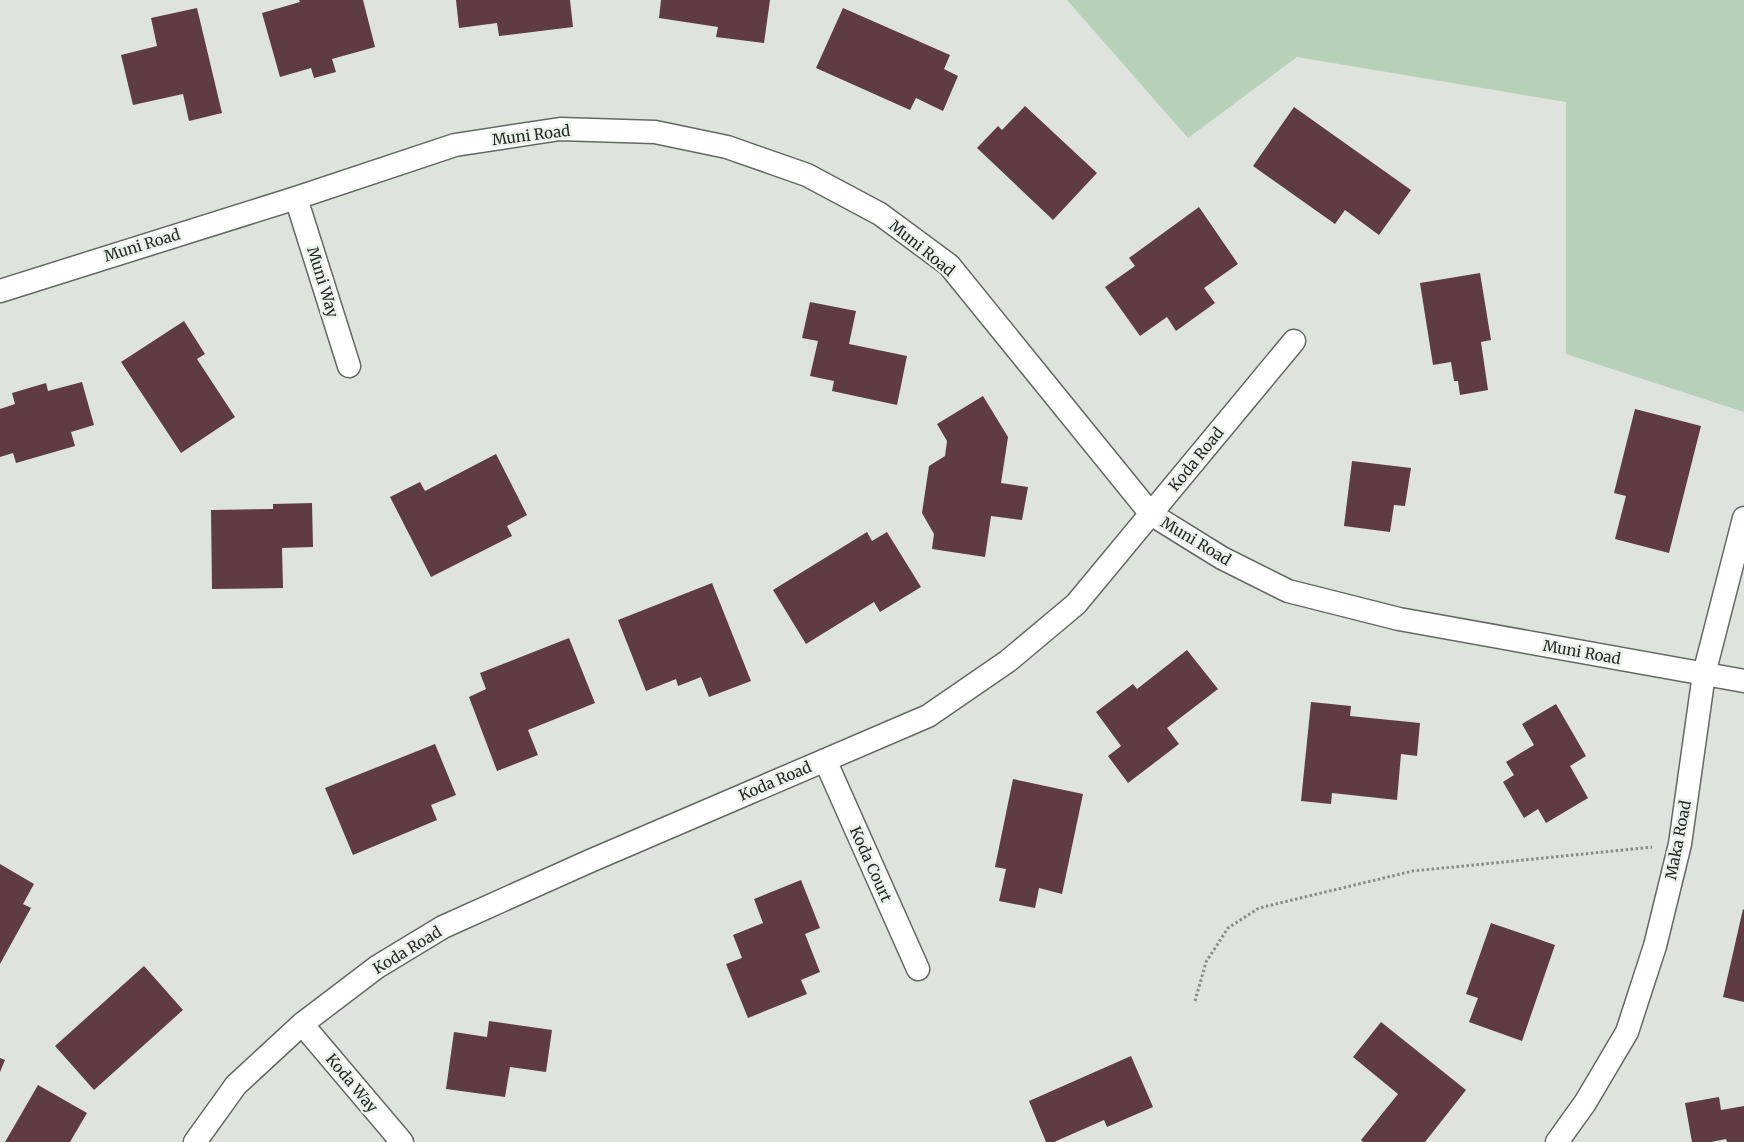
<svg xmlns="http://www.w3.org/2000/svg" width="1744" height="1142" viewBox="0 0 1744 1142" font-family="Merriweather,serif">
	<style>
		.green { fill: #b7d0b8 }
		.building { fill: #5f3b42 }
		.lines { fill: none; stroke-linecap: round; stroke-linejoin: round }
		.street-casing { stroke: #636863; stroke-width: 25 }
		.path { stroke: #888c88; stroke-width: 3; stroke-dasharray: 2.5 2.5; stroke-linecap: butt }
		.street { stroke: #fff; stroke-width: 22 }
		.labels { text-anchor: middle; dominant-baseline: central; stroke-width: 5; stroke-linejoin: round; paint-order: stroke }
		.street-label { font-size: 15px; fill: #272927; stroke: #ebf1eb }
	</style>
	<rect width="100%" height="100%" fill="#dee3de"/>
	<path class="green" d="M1067,0h677v412l-178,-58v-252l-269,-45 -109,81z"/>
	<path class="building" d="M299,0h64l12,47 -43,12 4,13 -22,6 -3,-10 -31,9 -18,-64 38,-11z
		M456,0h114l3,27 -74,9 -2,-13 -38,5z
		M661,0h109l-6,43 -48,-6 2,-10 -59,-9z
		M197,8l25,105 -33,8 -6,-27 -50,11 -12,-50 36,-9 -6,-28z
		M843,8l107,47 -6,14 14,7 -15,35 -27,-13 -6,12 -94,-42z
		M1025,106l72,67 -44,47 -76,-72 21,-22 4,4z
		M1294,107l117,83 -32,45 -34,-25 -10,14 -82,-58z
		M1199,207l39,57 -34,24 11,15 -39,28 -9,-14 -27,19 -35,-49 30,-21 -6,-8z
		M1480,273l11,67 -10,2 7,48 -28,5 -2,-14h-4l-3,-19 -18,3 -13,-82z
		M810,302l46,9 -7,33 58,12 -10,49 -65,-14 2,-10 -24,-5 8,-35 -16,-3z
		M184,321l21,33 -8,5 38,58 -54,36 -60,-91z
		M82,382l12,43 -23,7 4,14 -59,17 -3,-10 -13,4v-48l15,-5 -3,-11 34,-10 2,8z
		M983,396l25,41 -7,46 27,4 -6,33 -31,-4 -6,41 -53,-8 2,-15 -12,-21 7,-47 16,-10 2,-15 -10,-17z
		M1635,409l66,17 -32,127 -54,-14 11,-43 -12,-3z
		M496,454l31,61 -20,11 5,10 -81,41 -41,-80 30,-15 5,9z
		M1352,461l59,7 -6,38 -11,-1 -4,27 -46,-6z
		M312,503l1,44 -31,1 1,40 -71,1 -1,-79 62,-1v-5z
		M867,532l5,9 15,-9 34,55 -41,25 -6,-10 -68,42 -33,-54z
		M712,583l39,98 -42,16 -8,-20 -23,9 -2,-7 -30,12 -28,-71z
		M569,638l26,65 -67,27 10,25 -41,16 -28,-74 17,-8 -6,-16z
		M1187,650l31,39 -51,39 12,16 -51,39 -20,-27 13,-10 -25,-34 37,-28 4,5z
		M1311,702l40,4 -1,10 70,7 -3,33 -16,-2 -4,46 -65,-7 -1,11 -30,-3z
		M1556,704l30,52 -16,10 18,32 -42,25 -8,-14 -14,9 -21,-36 11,-7 -8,-13 28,-17 -12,-21z
		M435,744l21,51 -25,10 6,15 -84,35 -28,-67z
		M1013,779l70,15 -21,100 -23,-6 -4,20 -36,-7 7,-32 -11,-2z
		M0,864l34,20 -11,20 8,4 -31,56z
		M801,880l19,48 -15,6 15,38 -19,8 6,14 -59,24 -22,-54 16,-6 -9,-23 30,-12 -9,-24z
		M1743,909l1,1v92l-21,-5z
		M1491,923l64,22 -33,96 -53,-19 9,-24 -12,-4z
		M144,966l39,44 -89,80 -39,-44z
		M489,1021l63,9 -6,42 -36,-5 -5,30 -59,-8 8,-57 33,5z
		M1381,1022l85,68 -41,52h-62l-2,-2 37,-46 -45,-37z
		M1131,1056l22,51 -46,20 -3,-7 -50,22h-8l-17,-41z
		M0,1058l5,2 -5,12z
		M38,1085l49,28 -17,29h-65z
		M1719,1097l2,13 23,-4v36h-17l-1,-3 -15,3h-19l-7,-39z"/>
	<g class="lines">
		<defs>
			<path id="street" d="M296,198l53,168
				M0,291l296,-93 159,-53 105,-16 95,3 72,15 80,28 73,39 69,51 202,249 71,44 66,33 111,28 345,62
				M825,760l93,209
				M302,1024l100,118
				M195,1142l41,-57 66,-61 75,-57 66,-40 147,-66 338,-145 80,-55 68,-57 218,-263
				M1557,1142l28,-39 42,-71 28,-86 25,-102 24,-170 40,-156"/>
		</defs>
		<use href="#street" class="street-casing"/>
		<path class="path" d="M1195,1001l11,-39 22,-34 31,-20 154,-37 239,-24"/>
		<use href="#street" class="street"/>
	</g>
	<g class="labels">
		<g class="street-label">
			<text transform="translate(531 135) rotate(-7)">Muni Road</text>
			<text transform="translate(142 245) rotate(-17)">Muni Road</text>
			<text transform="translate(922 248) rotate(39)">Muni Road</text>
			<text transform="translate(323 282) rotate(73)">Muni Way</text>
			<text transform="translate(1196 459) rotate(-51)">Koda Road</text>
			<text transform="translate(1196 541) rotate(31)">Muni Road</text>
			<text transform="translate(1582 652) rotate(10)">Muni Road</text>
			<text transform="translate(775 781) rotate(-23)">Koda Road</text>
			<text transform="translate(1678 840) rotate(-79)">Maka Road</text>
			<text transform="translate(871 864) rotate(66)">Koda Court</text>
			<text transform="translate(407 950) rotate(-31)">Koda Road</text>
			<text transform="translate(352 1083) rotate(50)">Koda Way</text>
		</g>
	</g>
</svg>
